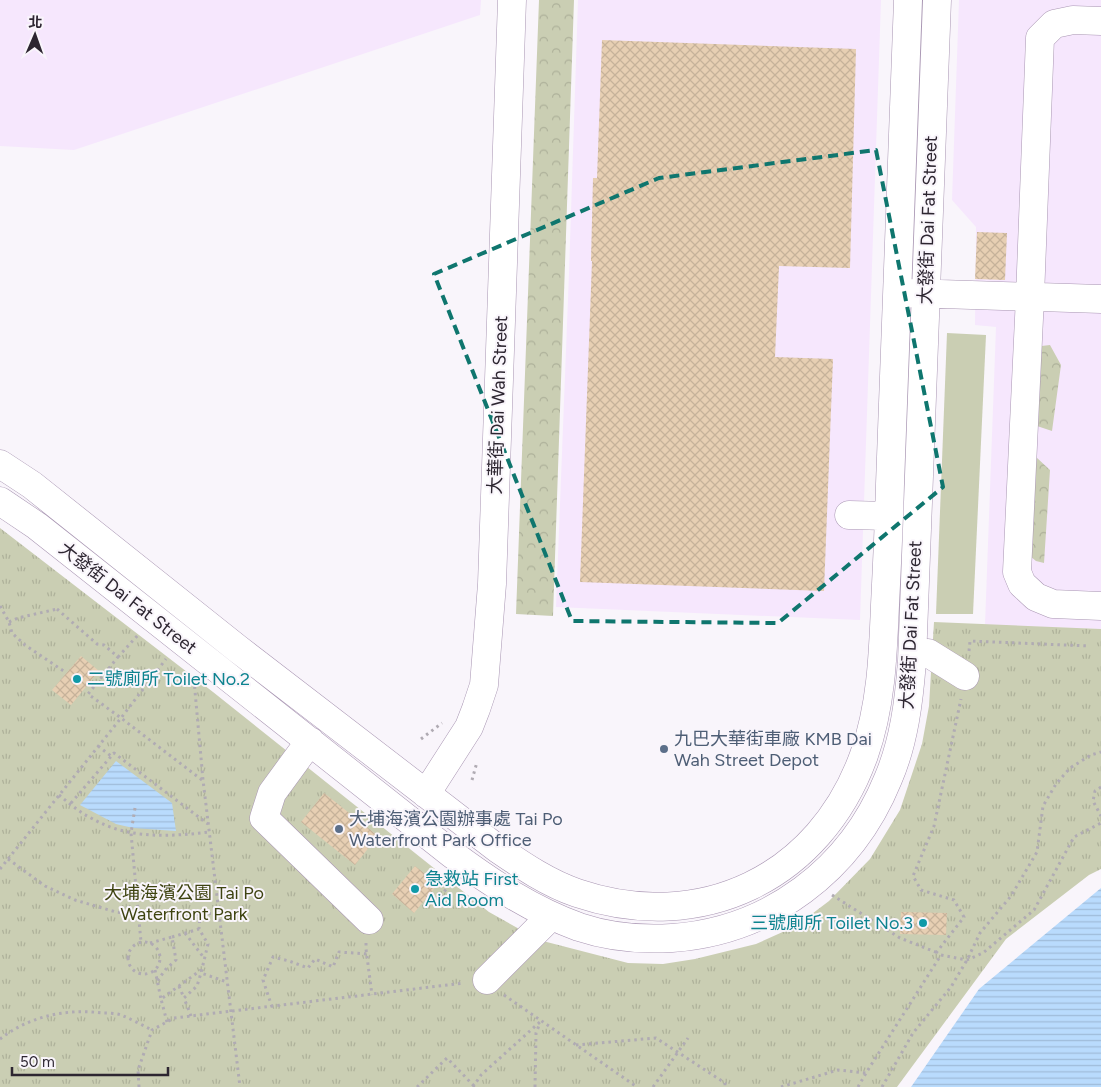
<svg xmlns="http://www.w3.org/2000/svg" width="1101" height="1087" viewBox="0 0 1101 1087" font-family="Figtree,'Noto Sans TC',sans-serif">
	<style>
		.built { fill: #f6e7fd }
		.grass { fill: #caceb3 }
		.forest { fill: url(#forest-crowns) }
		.park { fill: url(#park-tufts) }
		.water { fill: url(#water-rules) }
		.building { fill: url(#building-cross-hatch) }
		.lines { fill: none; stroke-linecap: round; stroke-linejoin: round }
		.minor-casing { stroke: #a996b3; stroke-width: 29 }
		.path { stroke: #b0abb3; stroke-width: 3; stroke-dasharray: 2.5 4; stroke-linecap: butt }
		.minor { stroke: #fff; stroke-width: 28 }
		.marked { fill: none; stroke: #0f766e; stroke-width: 4; stroke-dasharray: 10 6; stroke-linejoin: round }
		.culture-dot { fill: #0f9aa8; stroke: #f9f5fb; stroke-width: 2 }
		.service-dot { fill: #5c6f8a; stroke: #f9f5fb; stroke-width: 2 }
		.labels { text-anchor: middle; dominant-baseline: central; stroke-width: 4; stroke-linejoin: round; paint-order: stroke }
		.street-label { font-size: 18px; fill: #2d2631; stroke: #f9f5fb }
		.culture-label { font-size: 18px; fill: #0d838f; stroke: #f9f5fb; text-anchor: start }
		.service-label { font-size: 18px; fill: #4e5e75; stroke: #f9f5fb; text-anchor: start }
		.park-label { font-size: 18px; fill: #3e4310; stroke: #f9f5fb }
	</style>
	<defs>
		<pattern id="forest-crowns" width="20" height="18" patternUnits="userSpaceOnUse" patternTransform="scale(1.25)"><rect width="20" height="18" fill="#caceb3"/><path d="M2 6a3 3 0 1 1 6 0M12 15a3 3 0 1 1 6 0" fill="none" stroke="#aeb19a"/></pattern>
		<pattern id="park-tufts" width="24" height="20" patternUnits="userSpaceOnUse" patternTransform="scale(1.25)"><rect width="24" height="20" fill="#caceb3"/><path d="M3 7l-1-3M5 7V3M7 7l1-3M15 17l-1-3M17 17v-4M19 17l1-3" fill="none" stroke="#aeb19a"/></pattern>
		<pattern id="water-rules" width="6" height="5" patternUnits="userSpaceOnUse" patternTransform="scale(1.25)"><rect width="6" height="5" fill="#b9dbfd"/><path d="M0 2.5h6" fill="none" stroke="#9fbcd9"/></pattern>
		<pattern id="building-cross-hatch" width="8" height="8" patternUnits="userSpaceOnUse" patternTransform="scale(1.25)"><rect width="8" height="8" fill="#e7cfb3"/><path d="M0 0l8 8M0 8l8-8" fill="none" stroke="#c6b29a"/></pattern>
	</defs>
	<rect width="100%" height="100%" fill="#f9f5fb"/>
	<path class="built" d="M0,0h481l-1,15 -406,135 -74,-4z
		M578,0h303l-21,620 -304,-13 13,-334z
		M959,0h142v629l-116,-4 11,-298 -21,-2 1,-98 -24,-27z"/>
	<path class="grass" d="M947,333l39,2 -13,279h-37z"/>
	<path class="forest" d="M539,0h35l-21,616 -37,-2z
		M1050,345l11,20 -9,66 -36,-12 -1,-70z
		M1036,457l14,13 -6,93 -8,-2 -27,-22z"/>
	<path class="park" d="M0,528l213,164 276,220 50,28 89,23 35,1 32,-5 61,-15 40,-18 33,-25 41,-42 30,-49 22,-66 7,-38 5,-84 167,7v240l-12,6 -83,64 -109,148h-897z"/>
	<path class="water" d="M116,761l56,42 4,28 -43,-3 -17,-4 -36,-19z
		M1101,888v199h-190l68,-98z"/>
	<path class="building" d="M602,40l254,9 -6,219 -71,-2 -4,91 58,2 -9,232 -244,-9 12,-321h-1l2,-83h4z
		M977,232l30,1 -2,47 -30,-1z
		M81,656l18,15 -28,34 -19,-15z
		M324,793l54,43 -23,29 -54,-43z
		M415,866l23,18 -24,29 -22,-19z
		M901,912l46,1 -1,22 -46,-1z"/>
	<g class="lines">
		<defs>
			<path id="minor" d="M1101,21l-28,-1 -19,4 -14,14 -10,259 -13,275 5,12 14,13 17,7 48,2
				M909,293l192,6
				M0,464l32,21 206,164 260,200c25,17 50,34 79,44 124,42 243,-15 287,-138 17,-48 19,-99 21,-150 2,-40 4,-80 5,-121 6,-161 12,-323 18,-484
				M0,501l37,25 415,328c39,29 80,56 127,73 30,10 62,13 93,11 98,-7 179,-68 216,-159 16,-37 21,-78 24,-118l25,-661
				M849,515l40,1
				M928,653l37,23
				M310,741l-38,52 -8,25 105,102
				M426,794l43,-67 7,-18 8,-24 8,-101 20,-584
				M487,980l64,-64"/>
		</defs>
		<use href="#minor" class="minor-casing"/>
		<path class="path" d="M0,606l9,16 3,11 13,12 40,27
			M57,609l40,35 7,1 14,12 -30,37 33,24 81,62
			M9,622l9,-4 39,-9
			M969,651l1,-10 119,5
			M118,657l20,-22
			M194,680l9,100 37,307
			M421,739l21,-16
			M98,746l13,10
			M472,780l5,-18
			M1101,787l-6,4 -2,10 8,15
			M59,795c10,8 20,17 32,23 36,21 77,19 118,14
			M71,803l43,-50 94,71
			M135,808l-4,25 10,109
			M8,859l37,27 30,14 41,12 42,5 60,-4
			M0,869l121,-151 45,-59
			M832,895l68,43 38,15
			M441,897l10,-16
			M200,914l-1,15 9,15 -7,29 26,9
			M185,933l19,25
			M172,937l27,-8
			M128 958a16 16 0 1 1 32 0a16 16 0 1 1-32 0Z
			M150,943l22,-6 4,23 -10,9 -9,12
			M366,943v6l6,46
			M936,953l28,-36 -10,-17 -33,-10 -8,-14 21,-50 27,-127
			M155,970l6,29
			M179,986l5,12
			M504,995l133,92
			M272,1007l-9,-27 10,-23 16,4 19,7 7,-9 18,8 6,-15 28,2
			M191,1016l-7,-18 13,-12 4,-13
			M167,1022l-6,-23 40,-29
			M0,1039c28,-22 66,-31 102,-26 6,0 13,0 19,2 10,4 21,10 31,15
			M576,1045l80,-7 69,45v4
			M139,1087l-1,-17 14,-40 22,-12 290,-35
			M417,1087l30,-29 28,29
			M473,1087l8,-12 60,-54
			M535,1087l1,-54 4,-10
			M653,1087l35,-49
			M781,1087l57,-17 28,3
			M858,1087l8,-14 75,-118 26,5 16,-7 51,-43 40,-73 27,-14
			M882,1087l31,-54 38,-46 16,-27 13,-27 31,-37 26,-44 6,-46 13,-22 14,-16 21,-13 10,-3"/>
		<use href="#minor" class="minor"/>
	</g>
	<path class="marked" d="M876,150l67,337 -165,136 -206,-2 -138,-347 225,-96z"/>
	<g class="culture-dot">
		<circle cx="77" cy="679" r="5"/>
		<circle cx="415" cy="889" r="5"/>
		<circle cx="923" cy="923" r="5"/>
	</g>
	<g class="service-dot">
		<circle cx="664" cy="749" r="5"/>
		<circle cx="339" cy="829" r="5"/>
	</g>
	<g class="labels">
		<g class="street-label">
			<text transform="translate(928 220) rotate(-88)">大發街 Dai Fat Street</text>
			<text transform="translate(498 405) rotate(-88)">大華街 Dai Wah Street</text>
			<text transform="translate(128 598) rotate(38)">大發街 Dai Fat Street</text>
			<text transform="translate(911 625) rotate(-87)">大發街 Dai Fat Street</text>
		</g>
		<g class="culture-label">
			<text x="87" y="679">二號廁所 Toilet No.2</text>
			<text x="425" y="879">急救站 First<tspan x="425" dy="21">Aid Room</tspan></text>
			<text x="913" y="923" text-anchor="end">三號廁所 Toilet No.3</text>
		</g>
		<g class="service-label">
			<text x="674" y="739">九巴大華街車廠 KMB Dai<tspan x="674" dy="21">Wah Street Depot</tspan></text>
			<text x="349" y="819">大埔海濱公園辦事處 Tai Po<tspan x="349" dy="21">Waterfront Park Office</tspan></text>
		</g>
		<g class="park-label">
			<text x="184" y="893">大埔海濱公園 Tai Po<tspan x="184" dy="21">Waterfront Park</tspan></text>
		</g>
	</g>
	<g transform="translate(35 35) rotate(2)" stroke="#f9f5fb" stroke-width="4" paint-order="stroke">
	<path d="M0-4L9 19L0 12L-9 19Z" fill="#2d2631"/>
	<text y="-8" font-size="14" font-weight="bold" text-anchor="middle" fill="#2d2631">北</text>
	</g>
	<path d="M12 1067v8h156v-8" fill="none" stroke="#2d2631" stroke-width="2.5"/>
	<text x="20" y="1067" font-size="15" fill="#2d2631" stroke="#f9f5fb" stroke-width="4" paint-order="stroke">50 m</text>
</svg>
